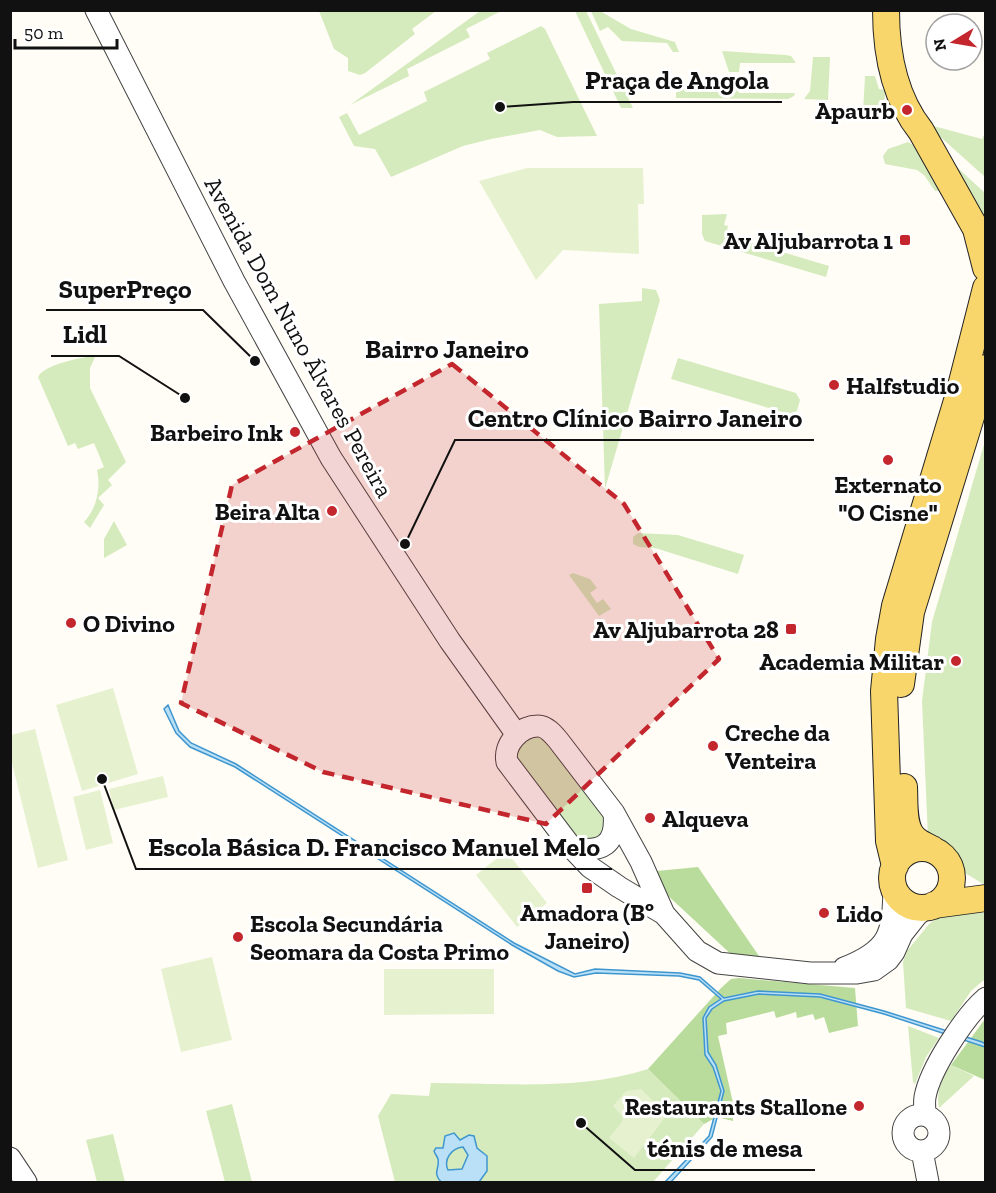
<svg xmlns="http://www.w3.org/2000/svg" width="996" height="1193" viewBox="0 0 996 1193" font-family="'Zilla Slab',serif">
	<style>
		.green { fill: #d5ebbd }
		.forest { fill: #b9dc9c }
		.pitch { fill: #e6f2cf }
		.water { fill: #b9e0f7; stroke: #3f96cf; stroke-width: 1.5; fill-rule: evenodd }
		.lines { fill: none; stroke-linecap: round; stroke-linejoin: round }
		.minor-casing { stroke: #444; stroke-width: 23 }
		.major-casing { stroke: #222; stroke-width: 28 }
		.minor { stroke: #fff; stroke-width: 21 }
		.major { stroke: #f9d66b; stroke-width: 26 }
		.marked { fill: #c4262e; fill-opacity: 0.2; stroke: #c4262e; stroke-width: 4.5; stroke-dasharray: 12 8; stroke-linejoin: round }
		.poi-dot { fill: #c4262e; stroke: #fff; stroke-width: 2 }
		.labels { text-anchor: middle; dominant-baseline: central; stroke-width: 6; stroke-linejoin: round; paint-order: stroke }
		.poi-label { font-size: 24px; font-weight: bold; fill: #111; stroke: #fff; text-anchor: end }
		.street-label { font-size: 24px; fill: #111; stroke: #fff }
		.neighbourhood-label { font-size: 26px; font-weight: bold; fill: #111; stroke: #fff }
		.leader { fill: none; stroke: #111; stroke-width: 2 }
		.callout-dot { fill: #111; stroke: #fff; stroke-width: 2 }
		.callout-label { font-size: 26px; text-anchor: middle; font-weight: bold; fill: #111; stroke: #fff; stroke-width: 6; stroke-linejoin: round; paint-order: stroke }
	</style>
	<rect width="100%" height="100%" fill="#fffdf5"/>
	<path class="green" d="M319,11h117l-24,18 3,5 -50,39 -5,2 -12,-4v-13l-14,-9z
		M480,11h21l-35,18 4,8 -63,32 2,7 -59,29z
		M575,11h11l47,97h-12z
		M591,11h9l31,18 44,13 4,10h-6l-6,-9 -45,-2 -14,-14 -8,4z
		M541,26l4,3 52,107 -40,1 -17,-7 -49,9 -28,7 -72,31 -16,-28 -21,-3 -15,-29 8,-4 12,22 68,-34 -3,-9 66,-33 -3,-6z
		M722,51l64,4 5,1 5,7h-56l-1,9h-10z
		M813,57h17l-2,43 -24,-1 6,-8z
		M865,76h10l4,13 6,1c1,15 -6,24 -22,23z
		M676,85l63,1v7h56l-1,3 -6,3 -112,-1z
		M926,124l56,15 3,-6v44z
		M908,142l5,3 29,46h-7l-11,-16 -7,-5 -32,-6 -2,-8 5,-7z
		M948,159l37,34v44z
		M727,214l-3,11 4,1 -2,9 103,31 -3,11 -121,-36 -3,-7v-19z
		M642,288l14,2 4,10 -55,189 -6,-185 43,-3z
		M96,355l-6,13v20l36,74 -18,18 4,5 -14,13 6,7 -14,23 -6,-6c13,-14 17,-34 13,-52l7,-3 -10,-24 -16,6 -3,-6 -7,3 -30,-69c6,-13 44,-19 58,-22z
		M678,358l118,35 4,7 -3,11 -8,3 -118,-35z
		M985,441v444l-20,-12 -15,-20 -22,-16 -6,-136 10,-79z
		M114,521l13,24 -23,13v-19z
		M638,533l40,2 66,20 -6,19 -83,-26 -16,-1 -6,-3v-7z
		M573,573l17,6 7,9 -7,5 7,10 6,-4 8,10 -12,7 -30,-41z
		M535,736l11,3 63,84 -11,18 -21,-1 -60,-79c-1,-14 6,-20 18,-25z
		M957,912l28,1v66l-14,12 -20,30 -45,-13 -3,-46 4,-11 22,-27 8,-6z
		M908,1026l31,12 -13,19 -11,27 -2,-2z
		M951,1065l23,11 -35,32c-3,-16 2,-30 12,-43z
		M648,1069l56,55 -51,58h-258l-17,-66 13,-22 38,2 2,-13c69,0 150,8 217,-14z
		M232,1104l20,78h-27l-19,-71z
		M113,1134l12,48h-28l-11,-42z"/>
	<path class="forest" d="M698,867l63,92 -26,-1 -71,-66 -7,-21z
		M739,978l116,10 3,38 -29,7 -5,-16 -9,3 -2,-6 -16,4 -1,-6 -20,6 -2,-7 -48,12 1,11 -9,2 15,67v18l-16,-4 -13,7 -56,-55 73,-81 10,-9z
		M985,1019v61l-34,-15z"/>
	<path class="pitch" d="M527,168h116l1,36h-6l1,50 -76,-4 -27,30 -57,-99z
		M113,688l25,86 -56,17 -26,-86z
		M35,729l33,131 -30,8 -27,-109v-24z
		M163,776l5,21 -54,13 -5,-21z
		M100,790l13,53 -27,7 -13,-53z
		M506,851l41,52 -30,24 -41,-52z
		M212,957l20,83 -51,12 -20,-83z
		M384,969h110v45l-110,1z
		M641,1089l26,26 -33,43 -25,-20 13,-16 1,-5 -10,-11 13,-15z"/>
	<path class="water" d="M168,705l11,26 12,12 45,21 278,179 61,31 20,-5 85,4 20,4 24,21 34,-7 62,3 64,17 98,31 3,2v3l-101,-33 -64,-17 -61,-3 -35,7 -12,8 -6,9 2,34 8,13 8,26 -12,46 -41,45h-6l44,-46 12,-45 -8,-24 -8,-12 -2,-37 6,-11 12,-8 -22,-19 -20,-4 -83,-3 -22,4 -16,-6 -46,-26 -277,-178 -45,-20 -14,-14 -12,-24z
		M454,1133l6,7 9,-5 5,1 3,12 10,8v15l-8,11h-38c-9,-10 -1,-13 -3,-23 -1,-3 -3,-5 -4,-8l2,-3h7l2,-12zM463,1147l5,8 -6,14 -14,1c-5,-11 4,-22 15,-23z"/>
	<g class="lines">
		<defs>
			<path id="minor" d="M96,10l138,271 97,177 119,183 67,94
				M572,848c30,5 45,-3 42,-35
				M664,914l-23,-52 -27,-49 -56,-73c-5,-6 -12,-14 -20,-14 -18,0 -35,19 -31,36l65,86 18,19 29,20 45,27 33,37 21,12 92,10h47l17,-3 14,-10 6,-8 8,-18 15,-19 8,-7
				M844,968c46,-18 49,-34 50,-80
				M903 1133a18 18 0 1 1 36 0a18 18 0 1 1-36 0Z
				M925,1115c0,-6 -1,-12 0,-18 5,-28 40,-81 61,-99
				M922,1151l6,31
				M10,1158l16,24"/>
			<path id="major" d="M886,10c0,43 8,87 35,121l55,98 10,39
				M901,684l10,-72 75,-244
				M904,787c1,16 -2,41 11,52 4,4 11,7 17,10
				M892 878a30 30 0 1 1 60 0a30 30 0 1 1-60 0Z
				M895,866l-6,-25 -5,-150 5,-52 6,-33 64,-212 27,-106
				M934,905l52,-7"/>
		</defs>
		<use href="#minor" class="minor-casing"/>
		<use href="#major" class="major-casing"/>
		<use href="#minor" class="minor"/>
		<use href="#major" class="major"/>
	</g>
	<path class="marked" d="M452,364l172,140 95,155 -173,165 -223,-52 -142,-69 51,-218z"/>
	<g class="poi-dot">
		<circle cx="907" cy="110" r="6"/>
		<rect x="899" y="234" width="12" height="12" rx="3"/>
		<circle cx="834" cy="385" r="6"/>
		<circle cx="295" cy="432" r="6"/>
		<circle cx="888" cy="460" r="6"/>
		<circle cx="332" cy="511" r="6"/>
		<circle cx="71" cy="623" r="6"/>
		<rect x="785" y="623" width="12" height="12" rx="3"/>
		<circle cx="956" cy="661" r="6"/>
		<circle cx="713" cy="746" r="6"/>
		<circle cx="650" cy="818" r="6"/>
		<rect x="581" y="882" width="12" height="12" rx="3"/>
		<circle cx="824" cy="913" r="6"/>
		<circle cx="238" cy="937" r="6"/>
		<circle cx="859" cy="1106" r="6"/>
	</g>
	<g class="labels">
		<g class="poi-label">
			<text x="895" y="110">Apaurb</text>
			<text x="893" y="240">Av Aljubarrota 1</text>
			<text x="846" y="385" text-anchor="start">Halfstudio</text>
			<text x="283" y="432">Barbeiro Ink</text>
			<text x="888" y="484" text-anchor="middle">Externato<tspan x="888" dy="28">"O Cisne"</tspan></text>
			<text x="320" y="511">Beira Alta</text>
			<text x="83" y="623" text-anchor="start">O Divino</text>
			<text x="779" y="629">Av Aljubarrota 28</text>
			<text x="944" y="661">Academia Militar</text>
			<text x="725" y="732" text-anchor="start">Creche da<tspan x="725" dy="28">Venteira</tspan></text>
			<text x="662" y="818" text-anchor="start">Alqueva</text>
			<text x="587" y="912" text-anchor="middle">Amadora (Bº<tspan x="587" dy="28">Janeiro)</tspan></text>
			<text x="836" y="913" text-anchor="start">Lido</text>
			<text x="250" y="923" text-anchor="start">Escola Secundária<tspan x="250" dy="28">Seomara da Costa Primo</tspan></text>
			<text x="847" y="1106">Restaurants Stallone</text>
		</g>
		<g class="street-label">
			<text transform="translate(299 337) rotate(61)">Avenida Dom Nuno Álvares Pereira</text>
		</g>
		<g class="neighbourhood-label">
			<text x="447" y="349">Bairro Janeiro</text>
		</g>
	</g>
	<path class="leader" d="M500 107L573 102H782M255 361L203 310H46M185 398L119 356H51M405 544L455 440H814M102 779L136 869H612M581 1123L635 1170H815"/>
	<g class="callout-dot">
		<circle cx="500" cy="107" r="6"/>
		<circle cx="255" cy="361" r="6"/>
		<circle cx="185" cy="398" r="6"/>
		<circle cx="405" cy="544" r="6"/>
		<circle cx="102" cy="779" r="6"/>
		<circle cx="581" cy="1123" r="6"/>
	</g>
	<g class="callout-label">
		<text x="677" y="89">Praça de Angola</text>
		<text x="125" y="298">SuperPreço</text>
		<text x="85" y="343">Lidl</text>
		<text x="635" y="427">Centro Clínico Bairro Janeiro</text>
		<text x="374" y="856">Escola Básica D. Francisco Manuel Melo</text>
		<text x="725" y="1157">ténis de mesa</text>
	</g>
	<rect width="996" height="1193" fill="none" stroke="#111111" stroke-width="24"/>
	<g transform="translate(954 42) rotate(259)"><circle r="28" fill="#ffffff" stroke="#a0a0a0" stroke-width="1.5"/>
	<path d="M0-4.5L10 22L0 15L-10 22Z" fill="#c4262e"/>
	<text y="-9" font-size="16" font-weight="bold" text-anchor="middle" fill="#111111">N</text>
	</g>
	<path d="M15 39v9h102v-9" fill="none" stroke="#111111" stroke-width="3"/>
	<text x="24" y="39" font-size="18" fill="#111111" stroke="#ffffff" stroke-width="4.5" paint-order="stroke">50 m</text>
</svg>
